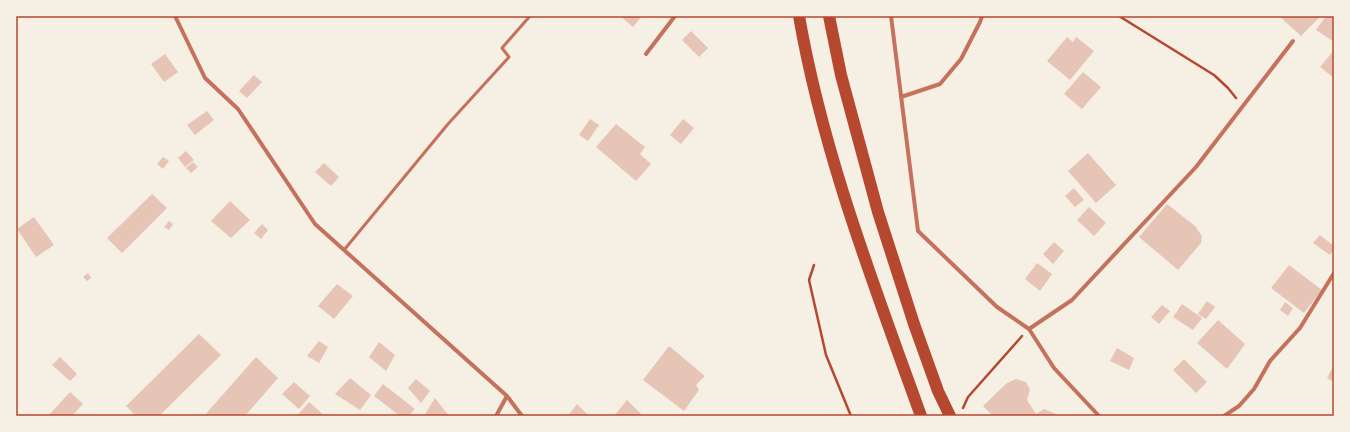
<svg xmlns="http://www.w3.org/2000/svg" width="1350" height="432" viewBox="0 0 1350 432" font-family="Cabin,sans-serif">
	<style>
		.building { fill: #e6c5b7 }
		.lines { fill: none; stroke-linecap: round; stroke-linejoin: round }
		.path { stroke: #b5482f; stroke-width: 2.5 }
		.service { stroke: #c5725c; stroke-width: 3 }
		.minor { stroke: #c5725c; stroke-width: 4 }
		.motorway { stroke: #b5482f; stroke-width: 12 }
		.neatline { fill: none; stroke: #b5482f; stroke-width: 1.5 }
	</style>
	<rect width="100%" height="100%" fill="#f6efe4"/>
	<path class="building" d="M620,16h22l-9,11z
		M1279,16h42l-20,20z
		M1326,16h8v26l-18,-12z
		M691,31l17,17 -9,9 -17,-17z
		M1067,37l6,5 3,-5 18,14 -24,29 -23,-19z
		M1334,50v28l-14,-11z
		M165,54l13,18 -14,10 -13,-18z
		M1083,72l18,15 -19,22 -18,-15z
		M254,75l8,7 -15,16 -8,-7z
		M207,111l7,9 -19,15 -8,-10z
		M590,119l9,6 -11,16 -9,-6z
		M683,119l11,9 -13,16 -11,-9z
		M616,124l29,23 -5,7 11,10 -15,17 -40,-34z
		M186,151l8,9 -9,7 -7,-9z
		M1088,153l28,32 -20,18 -28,-32z
		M163,157l6,4 -6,8 -6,-5z
		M193,162l5,5 -7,6 -5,-5z
		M324,163l15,14 -8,9 -16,-14z
		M1074,188l10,12 -9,7 -10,-11z
		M152,194l15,14 -45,45 -15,-15z
		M230,201l20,19 -19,18 -20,-17z
		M1167,204l28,22 7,10 -1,7 -23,27 -39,-33z
		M1089,207l17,16 -12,13 -17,-16z
		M34,217l20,28 -18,12 -19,-28z
		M169,221l4,3 -4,6 -5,-3z
		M262,224l6,6 -7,9 -7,-6z
		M1320,235l14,11v3l-4,6 -17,-12z
		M1054,242l10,9 -11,13 -10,-10z
		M1037,263l15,11 -12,17 -15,-12z
		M1289,265l33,25 -18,23 -33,-25z
		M88,273l3,5 -4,3 -4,-4z
		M337,284l16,12 -19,23 -16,-13z
		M1207,301l8,6 -9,12 -8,-5z
		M1285,302l8,6 -5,8 -8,-6z
		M1182,304l20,14 -9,12 -20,-13z
		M1162,305l8,6 -11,13 -8,-7z
		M1218,320l27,24 -18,25 -30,-26z
		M199,334l22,21 -62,61h-23l-10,-10z
		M319,341l9,6 -9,16 -12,-7z
		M379,342l16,13 -9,16 -17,-14z
		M669,346l36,30 -9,9 3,5 -15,21 -41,-31z
		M1117,348l17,10 -5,12 -19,-9z
		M60,357l17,17 -7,7 -18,-16z
		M256,357l22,21 -33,38h-41z
		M1184,359l23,23 -11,11 -23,-23z
		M1334,365v17l-7,-4z
		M350,378l21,17 -11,15 -25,-16z
		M416,379l14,12 -9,12 -13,-15z
		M1016,379l10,3 4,8 -3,10 9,14 8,-5 12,5 1,2h-64l-10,-10 24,-23z
		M294,382l16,14 -11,13 -17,-15z
		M383,384l32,25 -7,7h-8l-26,-20z
		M70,392l13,12 -11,12h-24z
		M435,398l14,18h-25z
		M627,400l16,16h-29z
		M309,402l16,14h-28z
		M577,404l12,12h-21z"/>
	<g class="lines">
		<path class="path" d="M1119,16l95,59 14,13 8,10
			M814,265l-5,15 17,75 25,61
			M963,408l5,-11 54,-61"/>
		<path class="service" d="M344,250l104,-126 61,-67 -7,-9 28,-32"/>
		<path class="minor" d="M175,16l30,62 33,31 77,115 192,172 15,20
			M891,16l27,215 79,76 32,22 25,39 45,48
			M646,54l29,-38
			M901,97l39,-13 21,-25 19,-37 2,-6
			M1029,329l43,-29 124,-133 97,-126
			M496,416l11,-20
			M1224,416l15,-10 15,-17 16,-28 30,-33 34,-55"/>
		<path class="motorway" d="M799,16c24,138 75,269 122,400
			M829,16l12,59 37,137 36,112 24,67 12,25"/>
	</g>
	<rect width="1350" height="432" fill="none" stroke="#f6efe4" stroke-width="34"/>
	<rect x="17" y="17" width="1316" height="398" class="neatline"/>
</svg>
